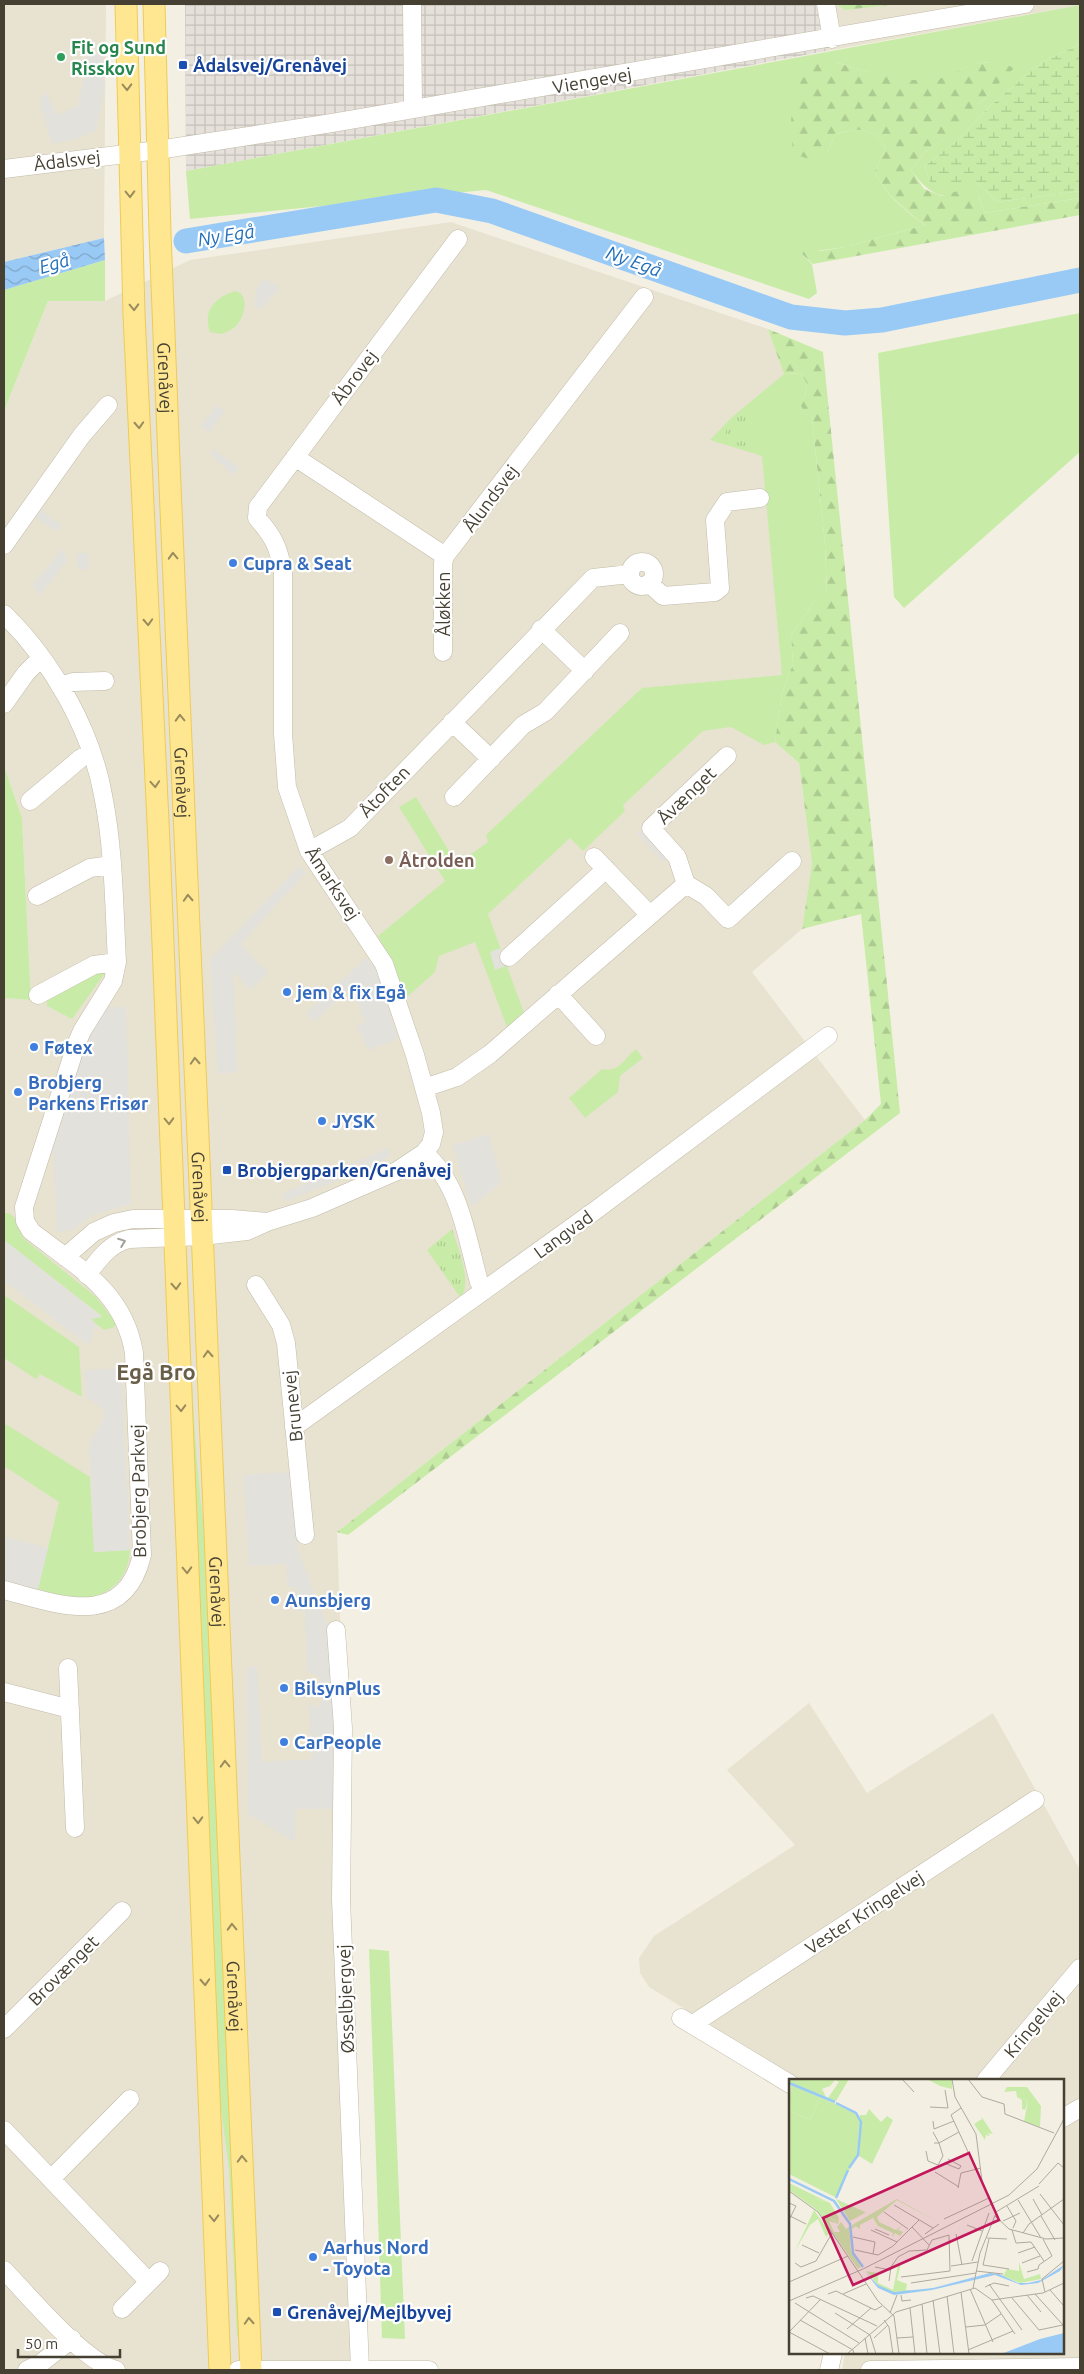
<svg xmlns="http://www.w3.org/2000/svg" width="1084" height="2374" viewBox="0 0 1084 2374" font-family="Ubuntu,sans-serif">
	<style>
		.residential { fill: #e8e2d1 }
		.industrial { fill: url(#industrial-grid) }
		.grass { fill: #c8eca8 }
		.forest { fill: url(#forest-firs) }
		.wetland { fill: url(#wetland-marsh) }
		.park { fill: url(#park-tufts) }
		.parking { fill: #e3e1dc }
		.water { fill: url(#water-waves) }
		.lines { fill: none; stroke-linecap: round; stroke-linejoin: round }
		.river { stroke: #99caf6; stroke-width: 25 }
		.minor-casing { stroke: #c2bba8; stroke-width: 19 }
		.major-casing { stroke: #eecb57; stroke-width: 23 }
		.minor { stroke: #fff; stroke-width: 18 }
		.major { stroke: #ffe791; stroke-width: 21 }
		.oneway { stroke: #998b5d }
		.oneway2 { stroke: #a2a099 }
		.leisure-dot { fill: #2e9e5b; stroke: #fff; stroke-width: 2 }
		.transit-dot { fill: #1a4fb4; stroke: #fff; stroke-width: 2 }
		.shop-dot { fill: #3f7fe0; stroke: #fff; stroke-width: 2 }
		.education-dot { fill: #8d6e63; stroke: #fff; stroke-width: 2 }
		.labels { text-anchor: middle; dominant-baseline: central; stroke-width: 4.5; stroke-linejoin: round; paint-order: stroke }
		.leisure-label { font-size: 18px; font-weight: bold; fill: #27864d; stroke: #fff; text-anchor: start }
		.transit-label { font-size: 18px; font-weight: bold; fill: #164399; stroke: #fff; text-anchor: start }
		.street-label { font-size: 18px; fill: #464033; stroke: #fff }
		.shop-label { font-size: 18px; font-weight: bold; fill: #366cbe; stroke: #fff; text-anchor: start }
		.education-label { font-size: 18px; font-weight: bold; fill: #785e54; stroke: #fff; text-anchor: start }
		.water-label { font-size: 19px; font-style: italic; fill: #2370ba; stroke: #fff }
		.district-label { font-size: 22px; font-weight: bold; fill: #695f49; stroke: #fff }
		.inset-river { fill: none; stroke: #99caf6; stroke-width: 2.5 }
		.inset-road { fill: none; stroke: #aeaa9d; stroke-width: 1 }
		.view { fill: #c2185b; fill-opacity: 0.15; stroke: #c2185b; stroke-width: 2.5 }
		.inset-edge { fill: none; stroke: #464033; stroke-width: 2.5 }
	</style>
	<defs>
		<pattern id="industrial-grid" width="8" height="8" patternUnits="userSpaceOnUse" patternTransform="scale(1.25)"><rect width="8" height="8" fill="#e5e0d9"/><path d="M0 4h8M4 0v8" fill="none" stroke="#c6c1bb"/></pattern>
		<pattern id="forest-firs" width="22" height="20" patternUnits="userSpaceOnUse" patternTransform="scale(1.25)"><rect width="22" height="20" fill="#c8eca8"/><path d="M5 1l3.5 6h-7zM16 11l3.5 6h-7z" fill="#adcb91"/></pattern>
		<pattern id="wetland-marsh" width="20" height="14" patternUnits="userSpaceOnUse" patternTransform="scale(1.25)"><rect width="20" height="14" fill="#c8eca8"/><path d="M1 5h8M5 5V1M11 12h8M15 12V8" fill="none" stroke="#adcb91"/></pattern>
		<pattern id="park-tufts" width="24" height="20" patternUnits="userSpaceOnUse" patternTransform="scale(1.25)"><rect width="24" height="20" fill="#c8eca8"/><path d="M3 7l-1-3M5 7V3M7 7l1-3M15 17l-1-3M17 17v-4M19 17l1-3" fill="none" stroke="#adcb91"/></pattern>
		<pattern id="water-waves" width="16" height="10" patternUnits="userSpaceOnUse" patternTransform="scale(1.25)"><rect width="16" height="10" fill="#99caf6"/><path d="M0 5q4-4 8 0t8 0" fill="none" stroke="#7fa5c8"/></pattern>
	</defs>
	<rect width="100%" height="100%" fill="#f3f0e3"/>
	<path class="residential" d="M4,4h102l-2,234 -100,24z
		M816,4h264v1l-254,46z
		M451,222l317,107 16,44 28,44 -37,325 24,21 13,102 -10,64 -50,43 113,148 -528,412 31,838h-364v-1372l27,2 -9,-182 -18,-52v-355l44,-110h57l85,-41z
		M809,1703l58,90 126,-80 87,157v500h-238l3,-17h218v-273h-262l-152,-93 -9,-14 -1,-15 15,-22 141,-91 -68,-75z"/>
	<path class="industrial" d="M185,4h631l10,47 -640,120z"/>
	<path class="grass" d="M1080,5v39l-39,19 -51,43 -30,32 -35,28 5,17h47l21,19 82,-11v7l-95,15 -7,-17c-36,0 -44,5 -67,-26l14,-18 40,-28 15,-21 33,-35c-25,-11 -38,-5 -62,6 -4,2 -9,5 -14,6 -30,6 -74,-10 -102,-18l-9,92 9,-19c24,-8 36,-9 51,13l-11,23c8,22 32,41 50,54l-80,22 -44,6 11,11 5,29 -8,6 -323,-109 -296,29 -4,-48z
		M105,260v41h-57l-44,110v-121z
		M235,291c16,3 9,27 1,35 -5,4 -9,6 -15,8l-11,-2c-8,-22 6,-35 25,-41z
		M1080,313v139l-176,156 -10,-11 -16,-244z
		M801,373l6,11 -2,12 -6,3 6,15 7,3 13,127 2,53 -13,4 -11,18 -12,16 2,29 -11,29 -7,49 -11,3 -33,-18 -28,4 -80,74 2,6 -42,40 -13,-13 -82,76 36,99 -17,14 -32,-85 -36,14 -4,16 -28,25 -29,-61 67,-55 -46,-74 17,-10 41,67 31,-22 -2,-7 156,-147 140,-13 -20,-219 -52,-16 21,-22 53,-44z
		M4,766l18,52 9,182 -27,-2z
		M104,969l1,4 -33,46 -25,-13v-10z
		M636,1049l7,9 -23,18 -2,16 -33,26 -16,-20 33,-29c18,4 22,-11 34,-20z
		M4,1213h5l5,4 9,21 73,59 20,26 -2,4 -10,3 -14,-11 12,-3 -98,-76z
		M183,1257h4c4,96 6,193 19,288l35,791h-4l-8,-167 -8,-60 -4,-56z
		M4,1295l75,52 3,50 -42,-23 -4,5 -32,-21z
		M4,1423l86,54 4,75 36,-2c-1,31 -24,49 -54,49 -12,0 -26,-7 -38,-10l21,-87 -55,-36z
		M369,1949l20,2 16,388 -23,-1z"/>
	<path class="forest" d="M836,4h62l-53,6z
		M998,61l16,7 -34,35 -14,21 -41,28 -14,18 13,19 18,7 25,-8 11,8 7,17 95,-15v17l-267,49 -12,-11 4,-11 15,9 25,-4 80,-22c-18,-14 -42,-32 -50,-54l11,-23c-15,-22 -28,-21 -51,-13l-9,19 -10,7 -20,-6c-9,-14 -5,-57 4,-72 3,-6 9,-13 14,-19l21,-2 34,10 41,8h27l36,-16z
		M768,329l55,23 77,761 -552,422 -11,-3 528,-412 16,-16 -20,-190 -59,15 10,-65 -13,-101 -24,-21 7,-49 11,-29 -2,-29 12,-16 11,-18 13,-5 -2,-52 -13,-127 -7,-3 -7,-15 7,-3 2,-12 -6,-11 -17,1z"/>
	<path class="wetland" d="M1080,44v147l-82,11 -21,-19h-47l-5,-17 35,-28 30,-32 51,-43z"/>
	<path class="park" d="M742,413l8,10 3,26 -30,-7 5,-17z
		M452,1229c5,16 22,56 8,68l-33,-47z"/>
	<path class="parking" d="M88,54h15l1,38 -8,38 -20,9 -24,5 -12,-40 5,-14 12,25 21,-9z
		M265,278l14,10 -18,22 -6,-5v-9l2,-8z
		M217,405l8,6 -16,21 -8,-6z
		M213,449l26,19 -6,7 -23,-21z
		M38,508l23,17 -5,7 -23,-17z
		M63,549l4,12 -28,35 -6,-12z
		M77,553h11l1,16 -11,1z
		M644,827l26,29 -7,6 -26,-28z
		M299,866l7,7 -66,71 28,29 -18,17 -17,-19 4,101 -19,2 -8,-114z
		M500,948l6,18 -11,4 -5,-18z
		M366,958l8,8 24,72 -30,13 -11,-26 8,-3 -13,-35 -38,35 -8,-9z
		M107,1007h19l5,197 -39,11 -20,15 -15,2 -4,-86 36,-112z
		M488,1134l14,48 -31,25 -18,-62z
		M388,1148l3,7 -15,10 -14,6 -3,-9 -11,4 3,9 -65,26 -3,-8z
		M4,1240l98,77 -11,2 5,5 -7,22 -85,-65z
		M121,1368l9,182 -36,2 -5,-108 15,-26 -1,-9 -17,-12 -1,-27z
		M289,1472l8,76 31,79 7,79v103h-40v33l-47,-28 -1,-147h10l5,95 50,-3 -3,-56 9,5 5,-9 -5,-2 4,-9 -4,-2 3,-9 -14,-6 -2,-60h-9l-1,-24h-8l-1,-23 -37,2 -5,-91z
		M4,1537l44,11 -10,41 -34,-8z"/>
	<path class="water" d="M104,238l1,22 -101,30v-28z"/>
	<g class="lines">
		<path class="river" d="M186,241l250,-41 56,11 299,106 54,6 37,-3 198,-40"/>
		<defs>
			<path id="minor" d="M412,4l1,105
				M826,4l6,35
				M4,169l154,-19 174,-27 693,-119
				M295,457l150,99 199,-259
				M4,545l78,-110 26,-30
				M630 574a12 12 0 1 1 24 0a12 12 0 1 1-24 0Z
				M649,583l14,13 52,-4 5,-4 -5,-68 12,-18 33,-4
				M4,614c48,47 87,115 99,181 11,55 11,111 14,167l-4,19 -31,50 -6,14 -52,162 1,14 6,10c46,36 93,60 103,122l8,202c-18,76 -84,49 -138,35
				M541,629l44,42
				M443,652v-89l2,-7
				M60,686l13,-4 32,-1
				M4,704l22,-31 15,-15
				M452,722l39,37
				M727,756l-76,72 26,29 9,27 20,12 22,23 64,-58
				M454,797l69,-72 22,-13 75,-79
				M30,801l51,-43 10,-4
				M309,851l41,-23 243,-250 37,-4
				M594,857l56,58
				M37,896l53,-28 22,-3
				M509,957l97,-88
				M558,994l38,42
				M38,995l56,-30 23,-3
				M424,1088l33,-11 33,-23 196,-170
				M424,1153c36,30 43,86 55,129l5,9
				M65,1257l29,-25 20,-9 19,-4h99l35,3
				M87,1275c12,-16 22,-31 42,-36l73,-3 45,-5 20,-9 45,-14 85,-37 27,-18 7,-9 3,-12 -3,-19 -16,-58 -31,-91 -75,-113 -22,-64 -4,-53v-161c-4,-25 -9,-36 -26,-55l1,-11 200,-268
				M256,1285l25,40 5,18 19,192
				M294,1427l302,-217 232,-174
				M336,1630l7,98 -2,171 19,470
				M68,1668l7,160
				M4,1692l66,17
				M681,2018l109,66
				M693,2024l342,-224
				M4,2029l118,-118
				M986,2080l94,-112
				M1063,2118l17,-10
				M4,2130l145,152
				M51,2179l79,-80
				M4,2270c25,26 79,91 112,100
				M122,2309l38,-38
				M27,2370l14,-7 31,-24
				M238,2370h191
				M829,2370l4,-17
				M870,2370l210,-3"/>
			<g id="major">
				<path d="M126,4l8,310 25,529 61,1527"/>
				<path id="s1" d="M154,4l6,229 10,253 81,1884"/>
			</g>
		</defs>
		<use href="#minor" class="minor-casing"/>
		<use href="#major" class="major-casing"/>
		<use href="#minor" class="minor"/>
		<use href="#major" class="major"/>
	</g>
	<defs><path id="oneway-chevron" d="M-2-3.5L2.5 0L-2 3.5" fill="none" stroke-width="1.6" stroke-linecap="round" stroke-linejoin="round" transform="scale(1.25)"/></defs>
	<g class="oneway">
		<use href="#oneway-chevron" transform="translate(127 87) rotate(89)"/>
		<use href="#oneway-chevron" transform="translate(130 194) rotate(89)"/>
		<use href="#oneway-chevron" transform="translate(134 307) rotate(88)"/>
		<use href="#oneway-chevron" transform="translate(139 425) rotate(87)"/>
		<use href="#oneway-chevron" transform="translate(173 556) rotate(-92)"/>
		<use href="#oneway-chevron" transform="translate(148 622) rotate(87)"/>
		<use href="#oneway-chevron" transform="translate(180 718) rotate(-92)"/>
		<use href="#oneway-chevron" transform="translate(155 784) rotate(86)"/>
		<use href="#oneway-chevron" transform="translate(188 898) rotate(-93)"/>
		<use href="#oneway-chevron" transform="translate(195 1061) rotate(-93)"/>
		<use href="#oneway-chevron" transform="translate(169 1121) rotate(88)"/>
		<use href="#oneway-chevron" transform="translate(176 1286) rotate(87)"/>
		<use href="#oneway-chevron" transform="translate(208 1354) rotate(-93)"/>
		<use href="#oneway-chevron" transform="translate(181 1408) rotate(88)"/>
		<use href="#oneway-chevron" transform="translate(187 1570) rotate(88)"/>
		<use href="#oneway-chevron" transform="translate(225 1764) rotate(-92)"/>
		<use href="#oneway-chevron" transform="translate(198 1820) rotate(88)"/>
		<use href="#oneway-chevron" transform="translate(232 1927) rotate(-92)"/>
		<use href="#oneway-chevron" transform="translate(205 1982) rotate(87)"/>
		<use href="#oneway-chevron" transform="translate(242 2159) rotate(-92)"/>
		<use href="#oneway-chevron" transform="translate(214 2218) rotate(88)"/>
		<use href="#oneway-chevron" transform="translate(249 2321) rotate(-93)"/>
	</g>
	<use class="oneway2" href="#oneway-chevron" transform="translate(122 1242) rotate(-21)"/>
	<circle class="leisure-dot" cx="61" cy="57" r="5"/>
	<g class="transit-dot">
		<rect x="178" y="60" width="10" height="10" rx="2.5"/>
		<rect x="222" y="1165" width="10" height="10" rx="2.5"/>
		<rect x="272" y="2307" width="10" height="10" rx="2.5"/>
	</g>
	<g class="shop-dot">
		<circle cx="233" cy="563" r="5"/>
		<circle cx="287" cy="992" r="5"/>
		<circle cx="34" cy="1047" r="5"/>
		<circle cx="18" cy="1092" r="5"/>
		<circle cx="322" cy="1121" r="5"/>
		<circle cx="275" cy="1600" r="5"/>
		<circle cx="284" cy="1688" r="5"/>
		<circle cx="284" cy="1742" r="5"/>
		<circle cx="313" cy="2257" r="5"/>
	</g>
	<circle class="education-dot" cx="389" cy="860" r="5"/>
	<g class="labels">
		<g class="leisure-label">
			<text x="71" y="47">Fit og Sund<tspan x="71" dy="21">Risskov</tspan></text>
		</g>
		<g class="transit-label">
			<text x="193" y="65">Ådalsvej/Grenåvej</text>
			<text x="237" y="1170">Brobjergparken/Grenåvej</text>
			<text x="287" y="2312">Grenåvej/Mejlbyvej</text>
		</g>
		<g class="street-label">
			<text transform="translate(592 80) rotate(-10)">Viengevej</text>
			<text transform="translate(67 160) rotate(-7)">Ådalsvej</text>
			<text transform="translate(354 377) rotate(-53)">Åbrovej</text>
			<text stroke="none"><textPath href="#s1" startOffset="374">Grenåvej</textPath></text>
			<text transform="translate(490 498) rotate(-53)">Ålundsvej</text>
			<text transform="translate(443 604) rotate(-90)">Åløkken</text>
			<text stroke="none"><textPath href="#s1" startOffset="779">Grenåvej</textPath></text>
			<text transform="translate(384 791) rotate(-46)">Åtoften</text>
			<text transform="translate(686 795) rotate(-44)">Åvænget</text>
			<text transform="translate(333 883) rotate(57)">Åmarksvej</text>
			<text stroke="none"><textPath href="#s1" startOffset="1184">Grenåvej</textPath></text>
			<text transform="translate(563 1234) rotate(-36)">Langvad</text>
			<text transform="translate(292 1406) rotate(-96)">Brunevej</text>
			<text transform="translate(138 1491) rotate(-91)">Brobjerg Parkvej</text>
			<text stroke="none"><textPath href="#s1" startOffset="1589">Grenåvej</textPath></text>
			<text transform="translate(864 1912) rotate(-33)">Vester Kringelvej</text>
			<text transform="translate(63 1970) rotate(-45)">Brovænget</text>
			<text stroke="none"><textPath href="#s1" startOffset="1994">Grenåvej</textPath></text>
			<text transform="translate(345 1999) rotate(-92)">Øsselbjergvej</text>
			<text transform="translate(1033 2024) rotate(-50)">Kringelvej</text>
		</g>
		<g class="shop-label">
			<text x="243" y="563">Cupra &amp; Seat</text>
			<text x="297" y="992">jem &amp; fix Egå</text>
			<text x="44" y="1047">Føtex</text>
			<text x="28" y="1082">Brobjerg<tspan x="28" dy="21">Parkens Frisør</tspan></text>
			<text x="332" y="1121">JYSK</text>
			<text x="285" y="1600">Aunsbjerg</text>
			<text x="294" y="1688">BilsynPlus</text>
			<text x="294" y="1742">CarPeople</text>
			<text x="323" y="2247">Aarhus Nord<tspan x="323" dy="21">- Toyota</tspan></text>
		</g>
		<g class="education-label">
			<text x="399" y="860">Åtrolden</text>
		</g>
		<g class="water-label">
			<text transform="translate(226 235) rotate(-9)">Ny Egå</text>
			<text transform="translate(634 261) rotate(20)">Ny Egå</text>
			<text transform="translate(54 263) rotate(-16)">Egå</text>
		</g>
		<g class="district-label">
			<text x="156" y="1371">Egå Bro</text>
		</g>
	</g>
	<g transform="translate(789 2079)">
		<rect width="275" height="275" fill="#f3f0e3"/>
		<path d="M0,0h60l-13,22 -8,-3 11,-16 -4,-2 -5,6 -8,3 4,8 -37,-14zM230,8h8l14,19 -1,21 -16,-6 4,-20 -9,-4zM31,18l35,16 5,7 -3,35 -22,42 -46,-23v-64l21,10zM80,30l12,13 6,-6 6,4 -21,44 -13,-8 1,-41h6zM192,37l12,18 -5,-1 2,3 -4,-1 -1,5 -11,-16 8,-5zM0,104l41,20 9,15 -1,6 -9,-3 5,11h6l-3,-5 4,-5 5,7 3,-2 2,23 10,17 -3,2 -41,-59 -28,-20zM26,119l11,4 12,21 -16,-10zM47,120l29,13v1l-15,8zM88,138l2,5 17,8 6,-5 -4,5 5,2 -3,4 -5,-3 -3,5 1,-5 -15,-7 -5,-8 -13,7v4l-6,-4 13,-7zM125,177l1,2 -14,5 -4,17 10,4 -1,6h14l-28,2 -14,-7 -12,-14 12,2v10l15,7 5,-25z" fill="#c8eca8" fill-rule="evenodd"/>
		<path d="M2,6l29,12 -10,23 -21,-10zM218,8h12v10l9,4 -3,9 -3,-1v-9l-5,-3 -1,-6 -12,1zM108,120l41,23 -41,-22 -20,17 -10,1 -15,11v-4zM25,131l16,23 -4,4 -8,-18 -8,6 -15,26z" fill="#c8eca8"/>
		<path d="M25,119l15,5 10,20 -17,-10z" fill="#c8eca8"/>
		<path d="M138,0h25v10l-12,-3z" fill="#c8eca8"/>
		<path d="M230,183l5,17 16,-5 1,5 -21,4 -17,-7 4,-7 12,2z" fill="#c8eca8"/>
		<path d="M275,186l-4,6 -22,12 -17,2 -26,-10 -63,15 -38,5 -16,-7 -13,-16 13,13 16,7 39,-4 57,-15 9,1 19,9h10l13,-3zM275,254v21h-63l39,-15z" fill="#99caf6"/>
		<path class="inset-river" d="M0,4l46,19M47,24l20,10 5,9 -3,33 -9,13M0,100l45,22 16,23 3,29 10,14M47,119l12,-28"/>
		<path class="inset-road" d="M113,0l12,13M163,0l3,18 21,37 6,47 14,32 -16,40 -7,35M179,0l14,18 22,7 1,10 49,19M141,28l18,1 -3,-18M172,29l-10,7 25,54M144,42l1,8 20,-8M144,53l6,11h-5M137,72l2,10 10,4 5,-9 -4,-13 20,-11M155,84l15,6 2,-3 -13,-7M146,93l24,15M250,105l19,-21 6,5M169,109l3,-15 20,-5M0,112l29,21 60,89 16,15 5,38M251,115l24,31M244,120l9,16M229,121l23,38M0,124l7,3 -7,14M105,126l39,23M218,127l9,15 -3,7M95,133l24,17M207,133l43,-26M1,137l16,8M206,137l14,13 37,10 18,-1M252,137l14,24M155,140l45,-21M214,142l17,-8M178,146l15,6M123,148l17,18M86,150l14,6M82,151l26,12M223,151l4,13 15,-1 13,19M234,154l6,-9 35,-25M136,155l14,-10M167,155l6,31M64,158l22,5 -2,12M198,159l20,1M200,160l-6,26 26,4M13,166l17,8M66,171l23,5 15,-9 26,-26M229,174l17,-6M183,182l17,-48M6,184l6,4 15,-6 16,-28M233,184l18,-7M162,187l27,-4M86,188l15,3M187,192l27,3M238,193l11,-3 1,-4 13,-9 -9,-17M100,202l2,-14 7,-10 11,-6 18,-1 5,-10 17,-5 1,36 -49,6M0,203l59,-26M122,204l65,-10M200,205l33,46M196,208l9,-4 15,3M181,210l23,53M261,211l14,16M172,213l8,62M256,213l-3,-13 22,-18M39,215l8,-3 39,19 7,-4M54,215l23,-10M112,216l1,6 9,-1M238,216l14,17M158,217l7,58M17,219l7,-2 64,30M223,219l27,32 24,-5 -28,-31M144,221l7,54M203,221l51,-7 21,-10M0,222l74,-32 146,-74 28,-26 27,-50M6,224l64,40M133,225l5,50M121,229l5,46M46,234l35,22 6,19M101,234l7,-18M11,241l53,30 1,4M95,241l5,7 4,27M177,248l19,-2 16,-11M58,250l24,-21M0,253l41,22M0,253l31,-32M76,259l3,16M85,259l14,-13M108,259l16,-1M179,271l45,-19M58,275l49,-42 79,-24 17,12 23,34"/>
		<path class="view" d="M180,74l30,67 -146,65 -30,-67z"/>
		<rect width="275" height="275" class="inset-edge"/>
	</g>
	<rect width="1084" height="2374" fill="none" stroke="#464033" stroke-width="10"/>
	<path d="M18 2349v8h102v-8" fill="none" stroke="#464033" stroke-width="2.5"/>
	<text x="25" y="2349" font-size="15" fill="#464033" stroke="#ffffff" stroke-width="4" paint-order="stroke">50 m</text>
</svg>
